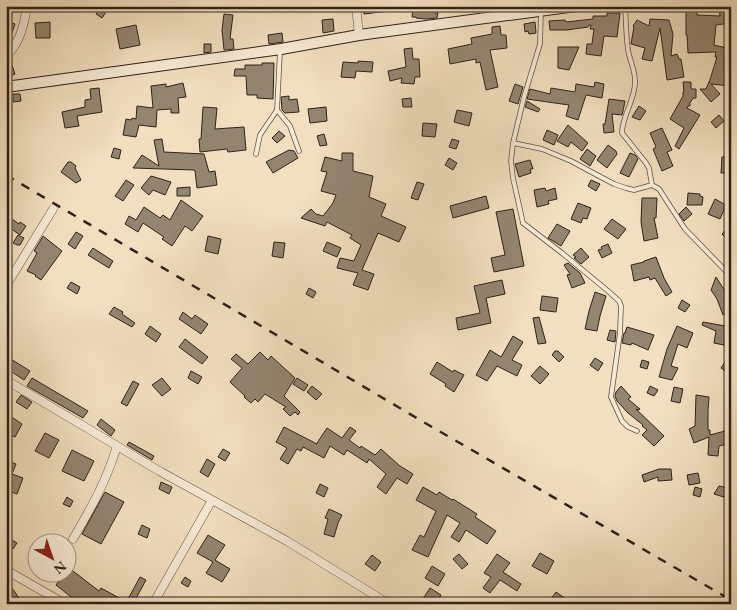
<svg xmlns="http://www.w3.org/2000/svg" width="737" height="610" viewBox="0 0 737 610" font-family="'EB Garamond',serif">
	<style>
		.building { fill: #948570; stroke: #2e231a }
		.lines { fill: none; stroke-linecap: round; stroke-linejoin: round }
		.service-casing { stroke: #5f5243; stroke-width: 5.5 }
		.minor-casing { stroke: #5f5243; stroke-width: 9 }
		.secondary-casing { stroke: #2e231a; stroke-width: 12 }
		.service { stroke: #f7ead5; stroke-width: 4 }
		.minor { stroke: #f7ead5; stroke-width: 8 }
		.secondary { stroke: #f7ead5; stroke-width: 10 }
		.rail { stroke: #2e231a; stroke-width: 2.5; stroke-dasharray: 9 9; stroke-linecap: butt }
	</style>
	<rect width="100%" height="100%" fill="#f2dfbf"/>
	<filter id="stains"><feTurbulence type="fractalNoise" baseFrequency=".004" numOctaves="4"/><feColorMatrix values="0 0 0 0 .2 0 0 0 0 .09 0 0 0 0 .02 0 0 0 .5 -.17"/></filter>
	<radialGradient id="worn" r=".72"><stop offset=".6" stop-color="#630" stop-opacity="0"/><stop offset="1" stop-color="#630" stop-opacity=".3"/></radialGradient>
	<path class="building" d="M101,6h3l4,3 -6,9 -6,-4z
		M363,6h26v5l-25,3z
		M413,6h23l-1,7h3l-1,5 -11,1 -10,-1v-1h-4z
		M719,6h12v17l-15,2 -2,20 17,4v37l-20,-2 9,10 -9,8 -11,-13h6l3,-7v1l8,-26h-2l1,-5 -28,1 -1,-18h-1v-24l11,-1v5l23,1z
		M607,13h13l-3,24 -13,-1 -3,20 -15,-2 1,-10h5l2,-15h-4l1,-4h-2l-1,2 -21,3h-17l-1,-9 16,-1 1,2 27,-3v-3h14z
		M224,14l9,1 -3,24h3l1,10 -10,1 -2,-20z
		M333,19l1,12 -11,2 -1,-13z
		M650,19l19,1 4,14 -2,22 6,-2 2,5h2l3,18 -17,3 -7,-52 -8,33 -10,-2 3,-11 -14,-4 3,-17 -1,-1 4,-6 12,6z
		M6,21l9,3 -8,23h-1z
		M50,22v16h-14l-1,-15z
		M535,22l1,11 -7,1 -1,-3 -3,1 -1,-8z
		M136,25l4,20 -20,4 -4,-20z
		M500,26l1,9h5l1,13 -17,2 8,37 -12,3 -6,-28 -4,1v-4l-26,5 -2,-15 24,-5 -1,-6 21,-4v-7z
		M282,33l1,9 -14,2 -1,-9z
		M204,44h7v8l-7,1z
		M558,47h21l-10,23 -11,-2z
		M412,48l1,11h6l1,18h-5l-1,7 -13,-1 1,-5 -12,3 -2,-10 18,-4 -2,-18z
		M358,61l15,1 -1,10 -16,-1 -1,7 -14,-1 2,-15 15,1z
		M262,63h12l-1,36 -16,-1v-3h-10l-1,-19h-12l1,-7h10v-4h17z
		M12,65l3,9 -9,4v-11z
		M595,82l9,2 -2,14 -16,-3 -8,25 -12,-4 3,-11 -42,-6 3,-10 20,5 1,-6 24,4 1,-8 18,3z
		M683,82h8v6l1,1h4v9h-3l-3,5v3h-2l-1,2 13,7 -21,34 -4,-3 9,-18 -14,-9 13,-23v-4h1z
		M183,83l3,14 -8,1 1,15h-8v-4l-14,1 -1,17 -17,-2 -3,12 -13,-2 3,-16 5,1 1,-2 4,1 1,-13 16,2 -2,-22 15,-2v3z
		M515,84l8,3 -5,17 -9,-3z
		M99,88l3,24 -25,4 2,10 -14,2 -3,-16 23,-5v-7l6,-1 -1,-10z
		M13,94h7l1,7 -8,1z
		M289,96v4l8,-1 2,13 -14,1 -3,-3 -1,-13z
		M411,98l1,9h-9l-1,-8z
		M609,99l16,2 -2,10 -1,4 -10,-1 2,18 -10,1 -1,-9h2z
		M527,101l13,8 -2,3 -13,-5z
		M639,106l7,5 -6,9 -8,-3z
		M203,107l14,1 -2,21 29,-2 2,23 -18,2 -1,-3 -27,3 -1,-13h2z
		M326,107l1,14 -17,2 -2,-14z
		M457,110l15,3 -3,13 -15,-4z
		M719,115l5,6 -8,7 -5,-6z
		M423,123l14,1 -2,13 -13,-1z
		M568,125l20,18 -6,8 -11,-9 -3,5 -11,-6z
		M662,128l10,22 -5,2 6,14 -11,5 -9,-22 3,-2 -6,-14z
		M547,130l11,5 -4,10 -11,-5z
		M279,131l6,5 -8,7 -5,-5z
		M324,134l3,11 -7,1 -3,-10z
		M162,139l2,13 40,2 5,18 6,-1 2,14 -20,3 -2,-17 -1,-1 -61,-2 9,-13 17,11 -5,-26z
		M452,139l7,2 -3,8 -7,-2z
		M608,145l8,6 1,3 -10,14 -10,-8z
		M114,148l7,2 -2,9 -8,-2z
		M587,149l9,7 -6,10 -10,-7z
		M289,150l5,1 4,7 -25,15 -7,-11z
		M342,153h11v18l20,5 -4,21 17,7 -5,12 25,11 -7,15 -21,-9 -16,37 12,4 -6,16 -15,-5 5,-12 -21,-5 3,-10 14,3 7,-16 -11,-7 2,-3 -25,-13 -2,4 -24,-8 10,-9 5,5 7,2 10,-13 3,-8 -15,-4 6,-19 -6,-1 4,-14 17,4z
		M630,153l5,2 3,4 -9,18 -9,-4z
		M722,157h9v16h-10z
		M449,158l8,5 -4,7 -8,-5z
		M530,160l3,9h-3l1,4 -12,4 -4,-13z
		M68,162h3l5,4 -1,2 6,12 -5,3 -15,-11z
		M151,176l20,6 -6,13 -12,-5 -4,5 -8,-7z
		M126,180l8,5 -11,16 -8,-5z
		M591,180l9,4 -4,7 -8,-5z
		M417,182l7,2 -6,16 -7,-2z
		M190,187v9h-13v-8z
		M545,188l1,3 9,-3 2,11 -9,2 1,3 -12,3 -3,-17z
		M688,193l12,1v2l3,1 -1,8h-15z
		M486,196l3,12 -36,10 -3,-12z
		M642,198h15l-1,20h-2l4,20 -14,3 -3,-19z
		M715,199l11,6 -6,14 -12,-5z
		M181,200l22,16 -11,15 -7,-5 -13,20 -10,-7 2,-2 -21,-14 -5,9 -13,-8 4,-8 7,4 8,-13 16,11 3,-3 7,5z
		M578,203l13,5 -4,11 -4,-1 -2,5 -10,-4z
		M686,207l6,7 -8,7 -5,-7z
		M513,209l11,57 -30,6 -3,-14 14,-3 -9,-43z
		M12,219l7,5 1,-2 6,4 -6,9 -13,-9z
		M612,219l14,10 -8,10 -14,-10z
		M557,224l13,7 -9,15 -13,-8z
		M731,224v19l-9,-9z
		M76,232l7,4 -8,13 -7,-5z
		M18,235l6,3 -4,7h-3l-4,-2z
		M43,236l19,15 -21,29 -6,-4 1,-1 -9,-4 10,-18 -3,-2z
		M208,236l13,3 -3,15 -13,-3z
		M274,242l11,1 -2,15 -11,-2z
		M327,242l14,6 -4,9 -14,-6z
		M608,244l4,9 -10,5 -4,-8 4,-1 -1,-2z
		M93,248l20,13 -4,7 -21,-13z
		M581,248l8,9 -8,7 -7,-6 2,-1 -3,-2z
		M656,257l8,21 8,14 -6,4 -11,-18 -5,2 -1,-3 -15,4 -3,-16 13,-3v-1z
		M568,263l12,10 5,10 -13,5 -5,-13 3,-1 -6,-9z
		M716,277l11,17 -2,1 6,16 -8,4 -6,-16 -6,-9z
		M502,280l3,14 -19,4 5,25 -33,7 -2,-12 24,-5 -6,-27z
		M71,282l9,5 -3,7 -10,-6z
		M309,288l7,4 -3,6 -7,-4z
		M595,292l11,4 -6,20 -3,15 -12,-2 4,-18z
		M542,296l16,2 -2,14 -16,-2z
		M682,300l8,5 -5,7 -7,-4z
		M114,307l9,5 -1,2 13,9 -3,4 -23,-13z
		M183,312l9,7 3,-4 13,9 -7,10 -22,-15z
		M539,317l7,26 -8,1 -5,-26z
		M703,322l28,5 -2,19 -15,-3 2,-12 -14,-6z
		M150,326l11,8 -5,8 -11,-8z
		M677,326l16,7 -6,15 -9,-4 -7,22 7,2 -6,12 -13,-3 8,-28z
		M627,327l27,8 -6,15 -16,-7 -1,2 -9,-2 2,-10h1z
		M610,330l6,1 -1,11 -8,-2z
		M513,336l10,6 -11,18 10,5 -5,11 -20,-10 -10,15 -11,-6 14,-25 11,7z
		M185,339l23,18 -6,7 -23,-17z
		M555,351h3l6,6 -5,5 -7,-7z
		M260,352l8,8 3,-4 24,22 -11,18 16,16 -2,3 -3,-3 -5,4 -7,-7 3,-2 -21,-13 -7,8 -3,-3 -4,4 -7,-6 1,-1 -15,-14 12,-14 -11,-9 5,-5 12,10z
		M731,353v22l-10,-7z
		M6,356l24,15 -6,9 -18,-12z
		M595,358l8,5 -5,8 -8,-6z
		M642,360l7,2 -2,7 -7,-2z
		M437,362l16,10 1,-2 10,5 -10,17 -9,-6 1,-2 -16,-10z
		M540,366l9,8 -9,10 -9,-8z
		M191,371l11,6 -4,7 -10,-6z
		M32,378l56,33 -5,7 -56,-32z
		M162,378l9,11 -9,7 -10,-11z
		M297,378l11,7 -4,6 -11,-7z
		M133,381l6,3 -12,22 -6,-3z
		M312,386l10,8 -6,6 -9,-8z
		M621,386l10,11 -3,2 12,10 -1,1 -3,-1 28,27 -10,10 -12,-11 5,-5 -5,-4 1,-1 -15,-12 -11,-12 -2,-5 1,-4z
		M650,386l8,4 -4,6 -7,-3z
		M674,387l9,2 -3,14 -9,-2z
		M21,395l11,7 -5,7 -11,-7z
		M696,395l13,2 -1,13v20h2v5l15,-4 3,13 -9,2 -1,10 -10,-1 1,-18 -15,6 -5,-14 6,-3z
		M10,416l12,8 -7,13 -9,-4v-11z
		M101,419l14,11 -4,6 -14,-11z
		M284,427l33,17v-1l10,-15 15,10 8,-11 6,4 -7,9 11,8 1,-2 14,9 6,-6 19,17 13,8 -6,10 -10,-6 -11,16 -9,-7 9,-13 -17,-15 -2,4 -20,-13 -3,5 -14,-9 -6,12 -21,-11 -2,4 -4,-2 -9,15 -8,-5 7,-11 -11,-6z
		M45,433l14,7 -10,18 -14,-7z
		M129,442l25,14 -2,4 -25,-15z
		M223,449l7,4 -5,8 -7,-4z
		M72,450l22,11 -10,20 -22,-10z
		M207,459l8,5 -7,13 -8,-5z
		M6,460l10,4 -4,10 11,4 -6,16 -11,-4z
		M659,469h12l1,11 -14,1v-4l-14,5 -2,-7z
		M698,473l2,10 -11,2 -2,-10z
		M161,482l11,5 -3,7 -10,-5z
		M320,484l8,4 -4,9 -8,-4z
		M719,486l10,2 -2,10 -13,-4z
		M423,487l14,8 2,-3 13,8 1,-1 24,15 -2,3 21,14 -9,13 -21,-14 -7,12 -8,-5 9,-14 -13,-8 -19,42 -16,-7 8,-15 4,2 12,-26 -20,-11z
		M695,487l7,2 -2,8 -7,-2z
		M105,492l19,10 -23,42 -19,-10z
		M67,497l6,4 -3,6 -7,-3z
		M329,509l13,6 -4,8 -4,14 -10,-3 4,-15 -3,-1z
		M142,525l8,4 -3,9 -9,-4z
		M208,535l17,10 -10,15 15,9 -8,13 -16,-9 7,-11 -16,-9z
		M10,539l7,4 -4,6 -7,-3z
		M540,553l14,8 -7,13 -15,-8z
		M459,554l9,10 -6,5 -9,-10z
		M497,554l13,9 -7,9 18,12 -4,7 -17,-11 -10,13 -7,-5 8,-11 -7,-4z
		M372,555l9,7 -6,9 -10,-7z
		M432,566l13,8 -7,12 -13,-8z
		M69,568l30,23 2,-3 29,16h-50l-24,-19 10,-13h2z
		M140,577l6,3 -12,22 -6,-3z
		M185,577l6,4 -3,6 -7,-4z
		M12,588l7,10 -8,6h-5v-12z
		M430,588l11,7 -5,9h-8l-6,-4z
		M556,592l10,7 -3,5h-16z"/>
	<g class="lines">
		<defs>
			<path id="service" d="M625,6c1,15 1,29 3,44 2,12 8,21 7,34 -1,17 -13,33 -13,49l24,30 3,5 3,17
				M541,11l-1,33 -16,53 -11,46 -2,18 2,17 10,45 39,30 46,38 11,10 2,5 -1,27 -9,64 11,24 6,6 9,4
				M277,110l13,16 9,25
				M513,143l29,6 29,12 43,23 12,4 8,2 18,-5 7,4 26,40 36,37 10,11
				M256,154l4,-19 17,-25 3,-59"/>
			<path id="minor" d="M356,6l3,29
				M6,57c14,-15 18,-31 21,-51
				M6,286l47,-77
				M6,380l155,92 126,69 102,63
				M73,539c18,-31 34,-59 44,-93
				M6,570l59,34
				M153,604l59,-104"/>
			<path id="secondary" d="M6,87l275,-38 78,-14 217,-29"/>
		</defs>
		<use href="#service" class="service-casing"/>
		<use href="#minor" class="minor-casing"/>
		<use href="#secondary" class="secondary-casing"/>
		<use href="#service" class="service"/>
		<use href="#minor" class="minor"/>
		<use href="#secondary" class="secondary"/>
		<path class="rail" d="M6,175l414,245 311,180"/>
	</g>
	<rect width="737" height="610" fill="none" stroke="#f2dfbf" stroke-width="25"/>
	<rect x="8" y="8" width="722" height="595" fill="none" stroke="#2e231a" stroke-width="2.5"/>
	<rect x="12" y="12" width="712" height="585" fill="none" stroke="#2e231a"/>
	<g transform="translate(52 558) rotate(140)"><circle r="24" fill="#f7ead5" stroke="#a79a8a"/>
	<path d="M0-4L9 19L0 12L-9 19Z" fill="#8f2418"/>
	<text y="-8" font-size="14" font-weight="bold" text-anchor="middle" fill="#2e231a">N</text>
	</g>
	<rect width="100%" height="100%" filter="url(#stains)"/>
	<rect width="100%" height="100%" fill="url(#worn)"/>
</svg>
